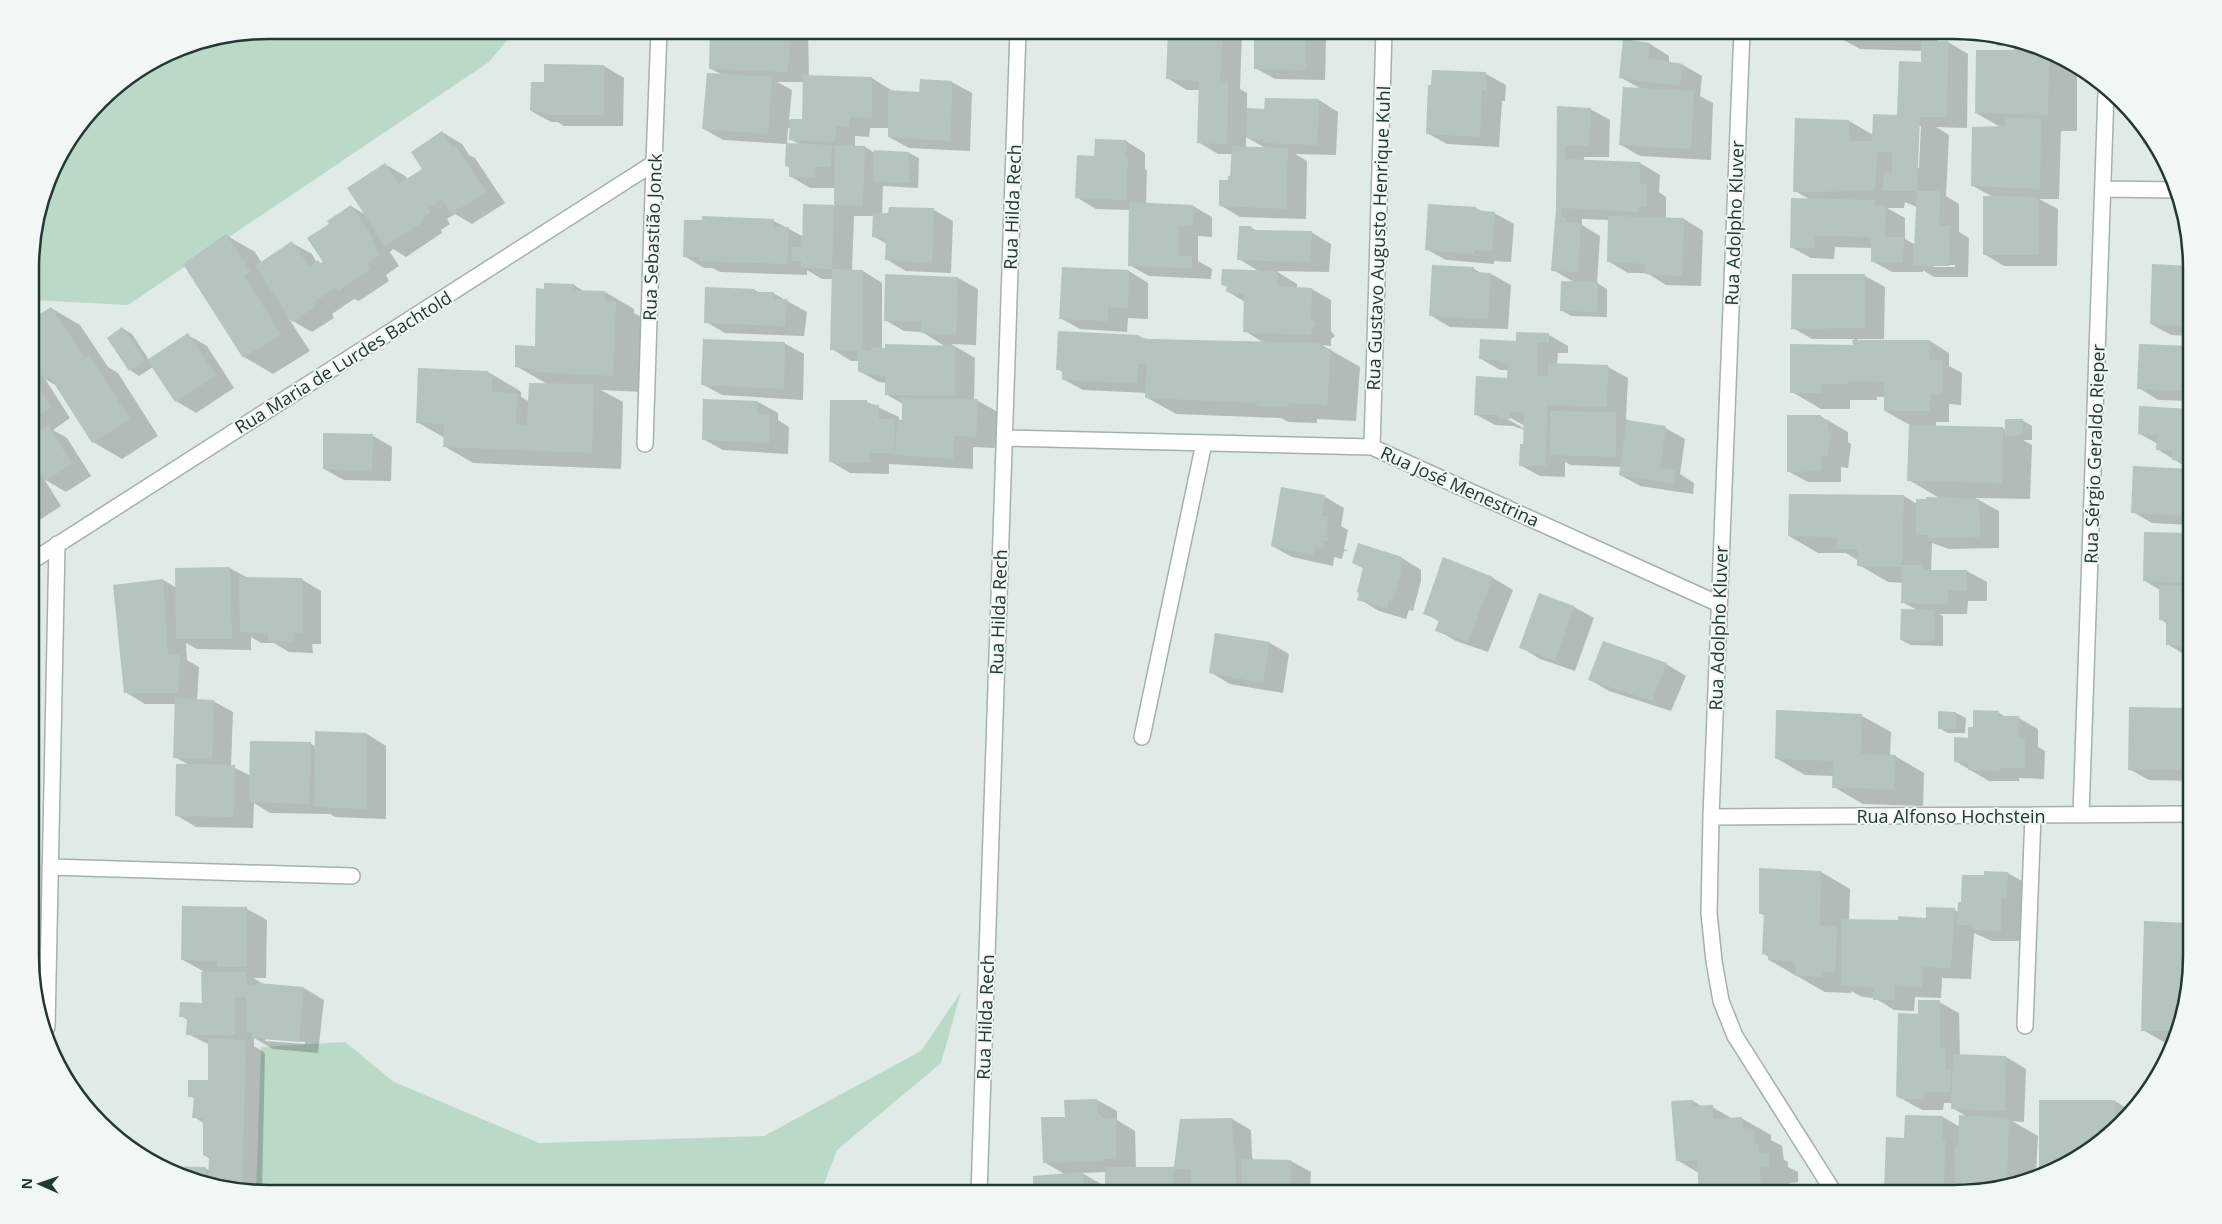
<svg xmlns="http://www.w3.org/2000/svg" width="2222" height="1224" viewBox="0 0 2222 1224" font-family="'Open Sans',sans-serif">
	<style>
		.green { fill: #bbd9c7 }
		.shadow { fill: #0003; fill-rule: evenodd }
		.building { fill: #b6c4c0 }
		.lines { fill: none; stroke-linecap: round; stroke-linejoin: round }
		.minor-casing { stroke: #a4b1ae; stroke-width: 18 }
		.tertiary-casing { stroke: #a4b1ae; stroke-width: 18 }
		.minor { stroke: #fff; stroke-width: 15 }
		.tertiary { stroke: #fff; stroke-width: 15 }
		.labels { text-anchor: middle; dominant-baseline: central; stroke-width: 4; stroke-linejoin: round; paint-order: stroke }
		.street-label { font-size: 18px; fill: #233835; stroke: #f0f7f4 }
		.rim { fill: none; stroke: #233835; stroke-width: 2.5 }
	</style>
	<rect width="100%" height="100%" fill="#e0eae7"/>
	<path class="green" d="M268,30h248l-27,32 -361,243 -96,-5v-63l23,-74 56,-74 66,-41z
		M961,992l-20,71 -104,87 -17,44 -564,-2 5,-145 84,-5 49,40 145,61 225,-7 157,-85z"/>
	<path class="shadow" d="M711,30h97l1,46 63,2 19,12v2l29,1 32,-11 20,11 -2,58 -61,-3 -20,-11v-9h-19l-1,9 -14,-1v10l10,1 10,6h34l10,5 -1,30 -35,-2 -1,28 52,-4 19,11 -2,52 -45,-2 -20,-12 1,-15 -14,-8 1,-20h-20l-2,55h11l19,12v66l64,-2 -24,-15 -18,-1 -19,-11 73,-42 20,11 -2,56 -25,-1 24,14 -1,42 4,1 20,11 -2,36 -23,-1v22l-84,-5v10l-39,-1 -20,-12 1,-60 36,1 32,15v4h4v-17l-17,-10v-11l-7,-1 -20,-11v-10h-8l-19,-12 1,-70h-11l-15,-9v5l-87,-3 -7,-4h-9l-20,-12 90,-35 30,16v-31h31v-18h-25l-20,-12v-8l-4,-2 1,-22 -64,-4 -19,-11 19,-54 -12,-6zM777,82h27v39l-15,-1 3,-30zM788,128h3l-1,11 11,6h-14z
		M1170,30h69l3,2 -2,57 7,4v16l19,1 53,-10 19,12 -2,43 -41,-1 12,7 -1,58 -66,-2 -20,-12 12,-27 1,-24h-15l-20,-12 2,-52h-13l-20,-12zM1246,137l21,12 -21,-1z
		M1256,30h52l18,10 -1,40 -50,-1 -20,-11z
		M1862,30h76l-1,12h11l20,12 -1,74 -31,-1 13,8 -3,61 13,8v28l10,6 -1,39h-34l-11,-7v2h-31l-20,-11v-13l-37,-1 -1,12 -23,-1 -20,-11 20,-47 -16,-9 54,-70 24,14 30,-18 19,-54v-12l-62,-2 -20,-11zM1918,126h3l-2,42h-2zM1905,202l12,5 -1,38 -11,-6v-21l-18,-10h17zM1933,265h22v2h-22z
		M1979,33l37,5 57,24 4,4v65h-16l-2,68h-20l19,10 -1,57h-53l-20,-12 9,-57 -20,-11 29,-58 -26,-15 39,-61v-6h-17z
		M1650,44l19,12v7l14,2 19,11 -2,20 13,7 -2,57 -71,-4 -19,-11 20,-56 -21,-12z
		M604,66l20,12 -1,48h-59l-6,-4h-7l-20,-11 14,-28z
		M1486,74l20,11 -1,16h-3l-3,46 -52,-3 -20,-11z
		M1558,108l32,1 20,11 -1,37h-25v4l56,2 20,12 -1,17 7,5v22h18l19,12 -2,55 -35,-1 -19,-12h-19l-20,-12 1,-41 -27,-1v6l18,11 -3,47 10,6v28l-36,-1 -10,-6 13,-28 -21,-12 4,-62z
		M2145,129l7,7 8,17 -16,-9z
		M442,132l20,12 7,11 6,3 30,45 -33,21 -17,-10 -8,5 3,5 -9,6 1,3 -36,24 -13,-8 -3,3 9,14 -13,9 3,6 -30,20 -5,-2 -22,15 2,4 -22,14 -23,-13 21,32 -37,23 -29,-17 -18,-122 29,17 7,11 30,-20 20,11 5,9 5,1 3,-2 6,-38 20,-18 15,9 19,-51 20,12 3,4 16,-11z
		M1126,141l19,12v16l2,1 -1,34 47,2 19,11v20l-14,-1v25l14,8 -1,10 -62,-3 -20,-11 1,-55 -34,-1 -20,-12 19,-40z
		M1429,205l47,3 7,4 11,1 20,11 -3,38 -17,-1v3l-48,-4 -20,-11z
		M1250,227l7,4 54,1 20,12 -2,28 -53,-1 21,13v4l15,1 19,11v31l4,5 -4,3v7l-9,-1 38,22 -4,54 -39,-2v4l-29,-1 -7,-4 -105,-4 -30,-17 1,-4 -64,-3 -20,-11v-6l-5,-4 81,-33 5,3 120,4 -19,-12v-29l-18,-11 1,-4 -6,-3 38,-12 -21,-13z
		M1434,266l40,3 9,5h8l20,11 -3,44 -58,-2 -20,-12z
		M2153,266l38,1v69l-20,-1 -20,-11z
		M1129,271l19,12v36l-20,-1 -1,14 -47,-3 -20,-11z
		M1865,276l20,11 -1,52h-27v3l73,-1 19,12v13l13,7 -1,32 -12,-1v18h-13v5l67,1 4,3 15,-11 10,6v14h-9l9,5 -2,54 -55,-1 24,13v37l-50,1 -17,-6 -1,28h36l20,11v19h-19l-1,13h-28l4,2v30l-32,-1 -10,-5 16,-30 -15,-8 1,-19 -15,-1 -29,-17v-4l-13,-8h-28l-29,-17 115,-40 13,8 24,-5 -32,-19 1,-55 -25,-14v-14h-8v3h-27v9h-29l-29,-17 62,-46v-7h-42l-19,-11z
		M574,285l11,7h20l29,17v4l11,6 -3,73 -41,-2 22,12 -2,67 -148,-6 -29,-17 1,-8 -28,-16 71,-50 29,17 4,3v5l9,5 17,-18 -31,-18 20,-19 9,-56z
		M755,290l5,3h13l34,19 -3,24 -79,-3 -19,-11z
		M51,308l29,17 28,42 10,6 40,63 -36,23 -29,-17 -36,-56 -12,-7 25,39 -17,12 14,8 24,38 -25,16 -22,-13 17,27 -29,19v-205z
		M122,328l10,6 17,26 39,-25 19,11 27,42 -38,25 -20,-12 -23,-34 -14,9 -9,-6z
		M1549,335l19,11v7h-10l-1,12 51,2 20,11 -2,41 6,3 33,6 20,11 -5,35 14,9 -1,11 -53,-8 -20,-11 2,-8 -51,-2 -6,-3v15l-25,-1 -20,-11 4,-19 1,-16 -12,-4 -18,-1 -20,-11 33,-35v-9h-8l-19,-11 36,-17zM1505,415l20,11v3l-21,-12z
		M784,343l20,11 -1,46 -81,-5 -20,-11z
		M2140,345l51,3v53l-33,-1 -19,-12z
		M758,402l20,11v7l11,7 -1,27 -65,-4 -20,-11z
		M2141,408l50,2v115l-39,-2 -19,-11 2,-45 56,3 -34,-21 1,-5 -18,-10z
		M1820,416l28,16v10l3,2 -3,24 -7,-1v15h-33l-20,-11z
		M372,435l20,12 -1,34 -47,-1 -20,-11z
		M1325,497l19,11 -3,18 7,4 -4,19 4,2h-4l-2,8 -8,-2 -1,9 -41,-9 -20,-11z
		M2146,533l45,1v122h-4l-20,-12 1,-20 -8,-5v-29l-15,-9z
		M1402,558l19,12v11l-8,30 -4,-1 -3,9 -27,-8 -20,-12 5,-30 -11,-6z
		M1444,559l49,19 20,12 -25,62 -32,-11 -19,-11 3,-8 -15,-9z
		M230,568l18,10 53,1 20,12v53h-9l1,9 -24,-1 -15,-9h-13l-10,-6v13l-54,-1 -11,-6 1,17 12,7 -2,33 16,1 20,11 -2,54 20,10 59,-33 6,4 51,-13 19,12v73l-51,-2 -5,-3 -60,-1 -16,-10 -1,25 -57,-1 -20,-12 13,-50 -14,-8 2,-53h-32l-20,-12 38,-112 14,8 -1,-19z
		M1540,595l34,12 20,11 -19,53 -35,-12 -19,-12z
		M1270,643l19,11 -6,39 -53,-9 -20,-12z
		M1666,664l20,12 -15,35 -62,-20 -19,-11z
		M2187,709l4,2v70l-42,-1 -20,-11z
		M1939,712l17,1 10,5 -1,15h-17l-9,-5z
		M1998,712l9,6h12l19,11v18l7,4 -1,28 -25,-1v3h-30l-34,-20 19,-33z
		M1862,716l29,16 -1,24h5l29,17 -1,33 -60,-2 -29,-17v-11l-29,-1 -29,-17z
		M1821,872l29,17 -1,31 50,2 28,-3 28,-9 3,2 5,-9 22,-27 23,-3 19,11 -1,24h-5v33h-29l-18,-8 -3,46 -29,-1 -1,20 -26,-1 -1,14 -20,-1 -19,-12 -13,-1 -11,-6v2l-26,-1 -56,-32v-3l-5,-3 1,-38 -5,-3z
		M2191,897l1,74 -23,74 -26,-15 47,-106z
		M183,907l64,2 20,11 -1,58h-13l12,7 39,3 20,12 -6,53 -45,-4 -19,-11v8l11,7 -3,140 -56,-7 -57,-24 -6,-6h12l20,12h30l5,3v-12l-6,-4 1,-31 -11,-7 1,-18 -6,-3 20,-14 1,-37 -22,-11v-14l-7,-4 22,-12v-33l-20,-11zM265,1038l40,4v2l-40,-3z
		M1939,1002l20,11 1,43 46,1 20,12 -2,53 -12,-1 26,15 -2,37 -67,21h-77l-6,-4 19,-51 1,-23 37,1 17,10 8,-10 -16,-9v-5h-8l-1,7h-21l-25,-14 22,-81z
		M1097,1100l20,11v9l18,11 1,37 39,1 6,-49 51,-1 19,11 1,26 2,5h37l20,11 -1,18 7,4h-211v-22l-24,1 21,12v9h-68l31,-19 -22,-13 22,-44z
		M1693,1101l10,6h9l21,12 8,-1 30,17v5l11,6 2,14 4,2v5l10,5v10l-9,1v11h-88l-2,-21 -22,-13z
		M2040,1101h75l17,10 -10,13 -49,38 -33,10z"/>
	<path class="building" d="M710,30h79l1,4 -1,30 -1,-1 -1,9 -78,-3z
		M1168,30h55l-3,51h8l-1,63 -30,-1 2,-62 -33,-2z
		M1254,30h52v40l-52,-1z
		M1861,30h57v11l-79,-2v-8z
		M1623,39l27,4 -2,15 35,6 -3,22 -61,-8z
		M1921,41h27l-1,76h-27l-3,74h-34l1,-18h8v-21h-15l-2,39 -82,1 2,-74 54,2v21h23l1,-27 24,1 2,-54 22,1z
		M2014,41h10l25,11 -1,63 -73,-2 1,-63h38z
		M544,64l60,1v50h-61v-3l-13,-1 1,-29h13z
		M1432,70l54,2v18h-4l-2,47 -54,-3 2,-49h3z
		M707,73l65,4 -4,57 -66,-5z
		M803,75l69,2v41l-22,-1 -1,10 -13,-1 -1,16 -46,-2 1,-21h12z
		M920,79l32,2 -1,60 -63,-4v-47l31,2z
		M1623,87l71,4 -3,58 -72,-4z
		M1265,98l54,1 -2,46 -54,-2v-3l-17,-2 1,-30 17,1z
		M1557,106l34,2 -2,38h-24v13l75,3v22h7v22h-8v6l-77,-4v9l4,1v4l15,1 -3,49 -27,-1 5,-63z
		M2006,118h35l-1,71 -69,-3 1,-59 34,-1z
		M2143,128l9,8 4,8h-13z
		M442,131l10,16 3,-2 31,47 -35,22 -9,-15 -14,9 3,4 -9,7 1,3 -38,24 -38,-58 38,-25 14,21 23,-15 -11,-17z
		M1095,139l31,1v18h2l-2,42 -51,-2 2,-43 17,1z
		M786,143l46,2 -1,22h-15l-1,11 -26,-1v-11h-4z
		M835,145l30,1 -2,60 -29,-1z
		M1232,146l56,2 -2,61 -67,-3v-26h9v-4h2z
		M874,150l35,2v31l-36,-2z
		M1917,191h23l-1,35 11,-1 -1,41h-36z
		M1983,196l55,1v58h-55z
		M1791,198l84,2 -1,5 12,1 -1,31h19l-1,25h-32v-25l-56,-1v12h-25z
		M1129,202l64,3v21l-14,-1 -1,31h14v12l-64,-2z
		M803,204l31,1 -2,64 -31,-1v-7h-9v-14h10z
		M1428,204l48,3v3l19,2 -3,39 -18,-1v4l-49,-4z
		M351,205l22,34 -2,1 9,15 -13,9 3,5 -32,22 -2,-4 -23,16 2,4 -23,15 -37,-56 37,-25 17,26 9,-7 2,3 3,-1 -16,-24 22,-14 -2,-3z
		M889,207l45,1 -2,55 -47,-3 1,-22 -14,-1 1,-24h15z
		M702,216l72,3 -1,8h16l-2,37 -88,-3 1,-4h-17l1,-37h18z
		M1608,216l76,2 -2,58 -37,-2v-10l-38,-2z
		M1239,226h12v4l61,1 -2,31 -73,-2z
		M226,234l25,38 -7,4 37,58 -38,24 -60,-94z
		M2152,264l39,2v60l-41,-2z
		M1432,265l42,2v5l17,1 -3,46 -59,-3z
		M1062,267l67,3 -1,38 -20,-1v14l-49,-2z
		M832,269l31,1v80h8v-3l14,1v-4l70,2v49h-70v-19l-27,-4v-21l-28,-1z
		M1222,269l56,2v15l34,2 -1,31 4,2 1,4 -4,3 -1,7 -68,-3 1,-38 -18,-2 1,-6 -6,-1z
		M885,274l73,3 -2,58 -35,-2v-11l-37,-1z
		M1792,274h73v54l-74,1z
		M1561,281l37,1 -1,30 -37,-1z
		M544,283l30,1v6l31,1v10h11l-3,75 -79,-4v-3l-19,-2v-22l20,1 1,-58 8,1z
		M705,287l50,2v3h19l-1,7h14l-2,27 -81,-3z
		M51,307l34,51 4,-3 41,64 -38,24 -42,-66 -5,4 -13,-20v-42z
		M122,327l23,33 -16,11 -22,-33z
		M1058,331l81,4v2l9,2 173,4v6h10l-4,56 -39,-2v4l-31,-1v-3l-112,-5 2,-34h-9l-1,19 -75,-3v-10h-6z
		M1516,332l33,1v10l-11,-1v34h10v-13l60,2 -1,42 -60,-2 -1,61h-27l1,-22h3l1,-31 -14,-1v7h-12l1,-4h-25l2,-39 31,2 1,-15h-8l-1,-3 -20,-1 1,-20 36,2z
		M188,333l28,43 -41,26 -28,-42z
		M703,339l82,3 -1,47 -83,-4z
		M1852,340h78v20h12v34h-12v17h-46v-29l-36,-1v3h-27v9h-31v-49l63,1z
		M2139,344l52,2v45l-54,-2z
		M418,368l70,3 1,4 4,-1 -1,18 25,1 -1,31 11,1 2,-42 65,1 -2,69 -149,-6 1,-23 -28,-1z
		M32,377l19,30 -19,12z
		M902,398l76,1 -2,38 -22,-1 -1,23 -58,-4 2,-36 5,1z
		M703,399l55,2v13h12l-1,29 -67,-3z
		M830,400h37v4l12,1v14h16l-1,34h-25l1,10 -41,-1z
		M2139,406l52,3v52l-19,-1v-9l-16,-1 1,-15 -19,-1z
		M1550,411l66,1v45l-66,-2z
		M1787,415h34l-1,4 9,1 -1,11h4l-1,9h-2l-1,17 -7,-1v15l-34,1z
		M2005,419h18v16l-18,1z
		M1627,420l39,6 -6,42 15,2 -2,14 -54,-9z
		M48,425l24,39 -27,17 -13,-20v-26z
		M1909,425l94,2 -1,56 -95,-2z
		M323,433l50,1 -1,37 -49,-2z
		M2133,466l58,3v47l-60,-3z
		M32,478l10,16 -10,7z
		M1281,487l44,8 -3,21 7,1 -4,20 4,1 -1,3 -4,-1 -1,9 -9,-2 -1,8 -42,-9z
		M1789,494l115,1 -2,70h21v5h44v21l-19,-1v14l-47,-1 1,-36 -45,-1v-17h-21l1,-12 -49,-1z
		M1926,497l53,2 1,38 -52,1v-3h-12v-36h10z
		M2144,532l47,1v50l-48,-2z
		M1358,543l44,14 -2,12h2l-9,32 -4,-2 -2,9 -30,-8 2,-7 -2,-1 6,-25 -11,-4z
		M1443,557l50,20 -25,65 -33,-11 4,-11 -16,-6z
		M230,567l2,72h-56l-1,-71z
		M239,577l63,1v55h-9l1,9 -26,-1v-8l-28,-1z
		M163,579l5,75 12,1 -2,38h-54l-11,-108z
		M2159,585l32,1v60l-25,-1v-25h-7z
		M1539,593l35,13 -19,55 -36,-13z
		M1901,609l33,1v31l-34,-1z
		M1215,633l55,9 -7,41 -54,-10z
		M1603,641l64,22 -15,38 -64,-21z
		M175,698l39,2 -2,59 -39,-1z
		M2129,707l59,1 -1,62h-59z
		M1776,710l86,4 -1,40 35,1 -2,34 -62,-1 1,-27 -58,-2z
		M1973,710l26,1 -1,5h21l-1,22 7,1v29h-25v3l-32,-1v-7l-14,-1v-25l14,1v-11h5z
		M1938,711l18,1v17h-18z
		M315,731l52,2 -1,76 -52,-2z
		M250,741l61,1 -2,62 -60,-2z
		M176,764l59,1 -1,52 -59,-1z
		M1759,868l62,3 -1,54 17,2 -2,46 -12,-1v5l-28,-1v-11l-4,-4 -23,-1v-6h-6l2,-41 -5,1z
		M1984,871l24,1 -1,26h-6v33l-29,-1v-5h-15l1,-23h3l1,-27h22z
		M2190,897h2v74l-19,60h-32l3,-110 45,2z
		M182,906l65,1 -1,60h-29v-6l-36,-1z
		M1926,907l29,1 -4,60 -28,-1 -1,20 -27,-1v14h-22l1,-11 -3,-2 -30,-1v-67l57,1v-4l28,2z
		M201,972h45v13l11,1v-3l47,4 -5,55 -47,-4v-5h-6v-36h-11v38h-49l1,-18h-8l1,-15 22,1z
		M1918,1000h22v48h6l-1,21 6,1 -1,22h-26v7h-23l-5,-3 2,-83 20,1z
		M208,1039l38,1 -4,151 -23,-3v-5l-11,-1 1,-26 -6,-1v-37h-11l2,-21h-6v-17h20z
		M1953,1054l53,2 -1,55 -54,-2z
		M1097,1099l1,16h4v3h14v41h-14v2l-59,2 -2,-46h24l-1,-17z
		M1693,1100v6l20,-1v14l29,-2v12l11,-1 2,16h4v9l10,1v12h-9l1,28h-62l-2,-31 -1,-2h-20l-5,-60z
		M2039,1100h76v29l-12,10h-8v6l-22,17 -34,10z
		M1905,1115l38,1v24h2l-1,52 -60,-1 2,-54 18,1z
		M1959,1115l50,3 -2,64 -38,12h-14v-48h3z
		M1232,1118l1,27h2l1,49h-45v-25h-17l-3,25h-66v-27h69l6,-48z
		M141,1155h15v10l-7,-3z
		M1242,1159l49,1v26h15l1,8h-65z
		M158,1166l48,1 -1,18z
		M1083,1172l1,22h-51v-18z"/>
	<g class="lines">
		<defs>
			<path id="minor" d="M1742,30l-31,787 -2,96 5,48 7,40 14,35 100,158
				M2103,189l75,1
				M1004,438l368,9 347,157
				M645,444l9,-281
				M1372,447l12,-417
				M1142,737l62,-294
				M2081,815l25,-722
				M1711,817l480,-3
				M50,867l302,9
				M2025,1026l8,-211
				M979,1194l39,-1164"/>
			<path id="tertiary" d="M32,561l622,-398 5,-133
				M47,1027l10,-483"/>
		</defs>
		<use href="#minor" class="minor-casing"/>
		<use href="#tertiary" class="tertiary-casing"/>
		<use href="#minor" class="minor"/>
		<use href="#tertiary" class="tertiary"/>
	</g>
	<g class="labels">
		<g class="street-label">
			<text transform="translate(1012 207) rotate(-88)">Rua Hilda Rech</text>
			<text transform="translate(1734 223) rotate(-88)">Rua Adolpho Kluver</text>
			<text transform="translate(652 237) rotate(-88)">Rua Sebastião Jonck</text>
			<text transform="translate(1378 238) rotate(-88)">Rua Gustavo Augusto Henrique Kuhl</text>
			<text transform="translate(343 362) rotate(-32)">Rua Maria de Lurdes Bachtold</text>
			<text transform="translate(2094 454) rotate(-88)">Rua Sérgio Geraldo Rieper</text>
			<text transform="translate(1460 486) rotate(24)">Rua José Menestrina</text>
			<text transform="translate(998 612) rotate(-88)">Rua Hilda Rech</text>
			<text transform="translate(1718 628) rotate(-88)">Rua Adolpho Kluver</text>
			<text x="1951" y="816">Rua Alfonso Hochstein</text>
			<text transform="translate(985 1017) rotate(-88)">Rua Hilda Rech</text>
		</g>
	</g>
	<path d="M0 0H2222V1224H0ZM268 39H1954A229 229 0 0 1 2183 268V956A229 229 0 0 1 1954 1185H268A229 229 0 0 1 39 956V268A229 229 0 0 1 268 39Z" fill="#f0f7f4" fill-rule="evenodd"/>
	<path class="rim" d="M268 39H1954A229 229 0 0 1 2183 268V956A229 229 0 0 1 1954 1185H268A229 229 0 0 1 39 956V268A229 229 0 0 1 268 39Z"/>
	<g transform="translate(40 1184) rotate(272)" stroke="#f0f7f4" stroke-width="4" paint-order="stroke">
	<path d="M0-4L9 19L0 12L-9 19Z" fill="#233835"/>
	<text y="-8" font-size="14" font-weight="bold" text-anchor="middle" fill="#233835">N</text>
	</g>
</svg>
